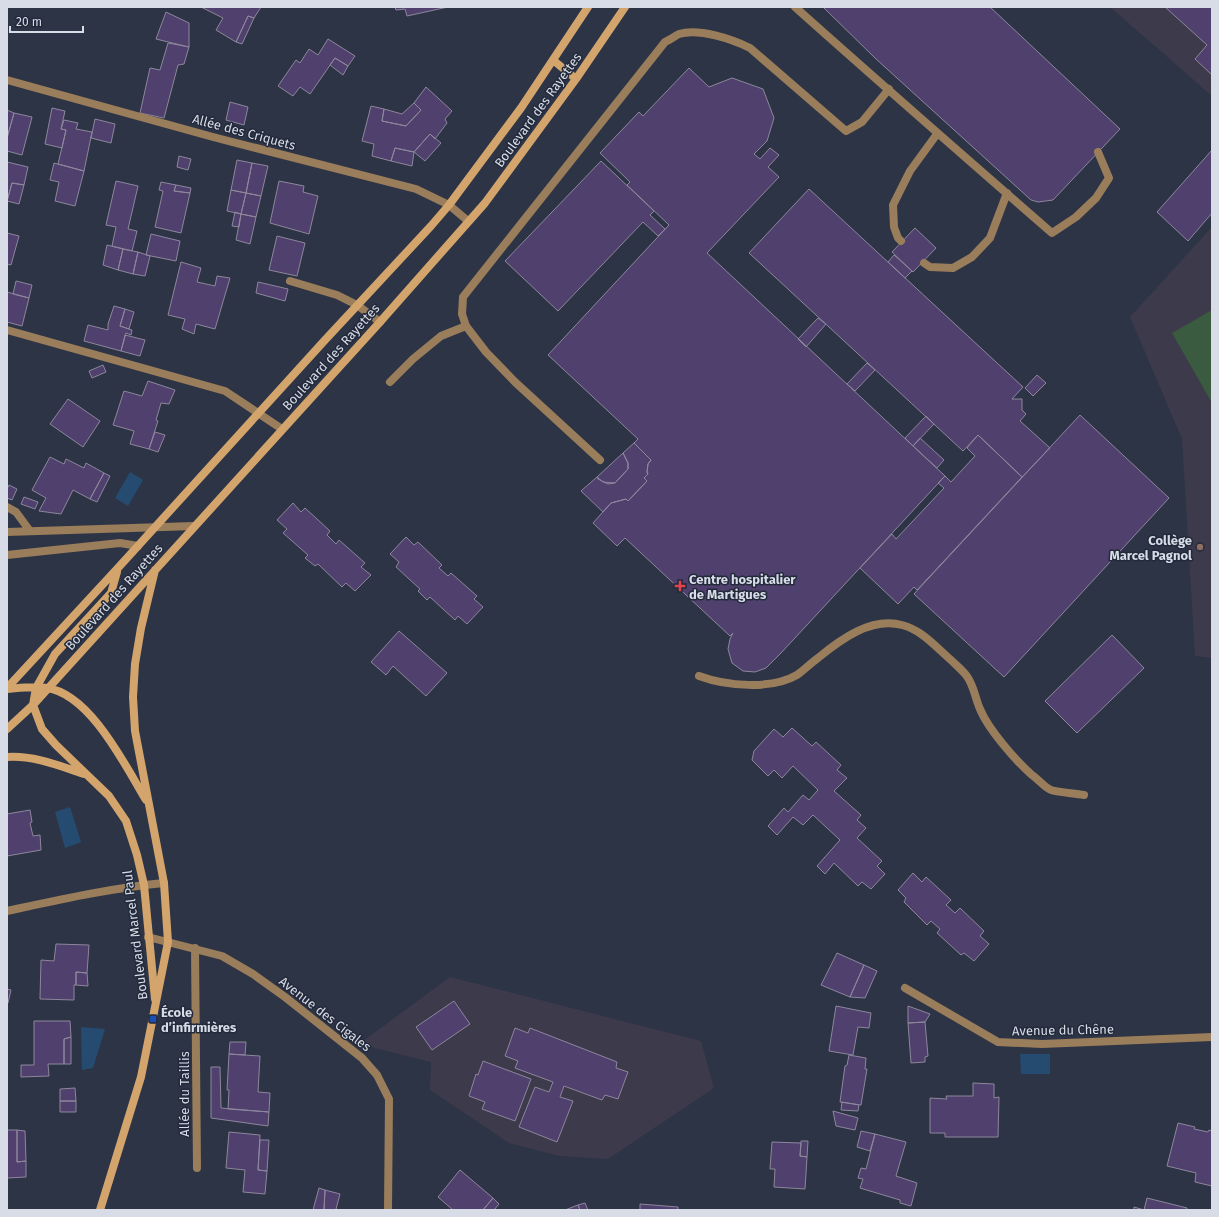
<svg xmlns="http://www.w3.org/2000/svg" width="1219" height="1217" viewBox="0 0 1219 1217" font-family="'Fira Sans',sans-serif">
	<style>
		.education { fill: #3d3a4b }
		.green { fill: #3a5b3f }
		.water { fill: #264b70 }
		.building { fill: #4f406d; stroke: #8d879c }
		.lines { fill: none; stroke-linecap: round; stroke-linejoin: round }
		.lane { stroke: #9a7d5a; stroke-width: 8 }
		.street { stroke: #9a7d5a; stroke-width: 8 }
		.secondary { stroke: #d3a56c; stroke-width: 8 }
		.education-dot { fill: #8d6e63; stroke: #232a3b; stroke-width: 1.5 }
		.health-dot { fill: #e0444e; stroke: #232a3b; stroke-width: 1.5 }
		.transit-dot { fill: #1a4fb4; stroke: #232a3b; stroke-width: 1.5 }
		.labels { text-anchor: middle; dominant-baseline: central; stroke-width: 3; stroke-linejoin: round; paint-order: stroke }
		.street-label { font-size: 13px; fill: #d7dce7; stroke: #232a3b }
		.poi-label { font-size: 13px; font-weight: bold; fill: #d7dce7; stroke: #232a3b; text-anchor: start }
	</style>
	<rect width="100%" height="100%" fill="#2d3446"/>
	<path class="education" d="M1110,7h102v89z
		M1212,227v431l-17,-2 -13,-217 -52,-122z
		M450,977l251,64 13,47 -106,71 -49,-3 -50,-13 -79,-53 1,-28 -72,-18z"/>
	<path class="green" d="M1212,310v93l-40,-70z"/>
	<path class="water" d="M130,472l13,8 -15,26 -13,-8z
		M70,807l11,35 -16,6 -10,-36z
		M81,1027l24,2 -12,39 -11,2z
		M1020,1054h30v20h-29z"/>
	<path class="building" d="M201,7h60l-7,11 -6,-2 -12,26 -20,-12 7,-12z
		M395,7h53l-41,9 -2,-7 -9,1z
		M823,7h167l130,122 -67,71 -15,2 -7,-2 -156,-142z
		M1165,7h47v68l-17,-16 12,-14z
		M166,12l23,11v24l-33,-8z
		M248,16l6,2 -12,26 -6,-2z
		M328,39l27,17 -7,10 -13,-8 -25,36 -10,-7 -7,9 -15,-10 18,-26 4,3 9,-14 9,6z
		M168,43l21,4 -5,17 -6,1 -14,53 -24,-5 10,-45 10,2z
		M335,58l13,8 -5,9 -13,-10z
		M689,68l20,19 23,-9 31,11 11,29 -7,23 -13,13 6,5 10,-11 9,7 -11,12 11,10 -72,76 238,223 -164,177 -15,15 -11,4 -12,-1 -11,-8 -4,-14 2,-10 3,-6 -3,3 -105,-98 -8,8 -24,-23 18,-20 15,-4 2,2 19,-20 -3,-3 4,-4 -1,-2 1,-8 3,-4 -17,-17 4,-4 -90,-84 121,-130 -42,-40 3,-3 -30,-29 39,-41 4,4z
		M426,87l26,24 -7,8 2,4 -12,16 -5,-5 -16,18 -19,-4 -4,13 -19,-5 2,-12 -12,-3 9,-35 13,3 -2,12 24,5 15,-16 -7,-7z
		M230,102l18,5 -4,18 -18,-5z
		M414,103l7,7 -15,16 -24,-5 2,-12 18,5z
		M52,108l13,3 -4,18 5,1 -4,18 -17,-4z
		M7,110l7,3 -7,25z
		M14,113l18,4 -10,38 -15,-4v-13z
		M95,119l20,5 -4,19 -20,-5z
		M64,120l14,3 -2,6 16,3 -8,39 -26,-7 8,-34 -5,-1z
		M430,134l11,9 -16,18 -11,-9z
		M395,148l19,4 -2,14 -21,-5z
		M1212,150v63l-24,28 -31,-29z
		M179,156l12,3 -3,11 -11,-3z
		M237,160l15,3 -6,30 -15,-3z
		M601,161l53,50 -4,4 15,14 -7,7 -15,-14 -85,89 -53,-50z
		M7,162l21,5 -4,18 -12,-2 -5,18z
		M54,163l30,8 -9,35 -20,-5 4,-19 -9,-2z
		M252,163l16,3 -7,30 -15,-3z
		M116,181l22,5 -10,43 9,2 -5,20 -20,-5 4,-19 -10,-2z
		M279,181l25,5 -1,6 15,4 -9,38 -39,-11z
		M161,182l15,3 -2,6 16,2 -9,40 -26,-6 8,-36 -4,-1z
		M12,183l12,2 -5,19 -12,-3z
		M176,185l15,3 -1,5 -16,-2z
		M809,189l214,198 -11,12h10v11l4,4 -6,7 30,27 -28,29 -44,-42 -15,16 -214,-198z
		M231,190l15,3 -5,21 -14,-3z
		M246,193l15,3 -5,21 -15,-3z
		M235,212l6,2 -2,13 -7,-1z
		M241,214l15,3 -6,27 -14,-4z
		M915,228l21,20 -23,24 -21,-20z
		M7,233l12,3 -8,29 -4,-1z
		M151,234l29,7 -4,20 -30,-6z
		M277,236l28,7 -8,33 -28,-6z
		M107,245l16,4 -5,21 -15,-5z
		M123,249l15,3 -5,22 -15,-4z
		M138,252l12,4 -5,20 -12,-2z
		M894,255l18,16 -7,7 -17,-16z
		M181,262l20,6 -4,14 18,4 2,-10 13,2 -15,51 -19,-5 -2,10 -12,-5 3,-10 -17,-4z
		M16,281l16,4 -3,13 -16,-4z
		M258,282l30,7 -3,12 -29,-8z
		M7,292l22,6 -7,28 -15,-4z
		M114,306l11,3 -5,17 12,4 -1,5 -5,-2 -5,18 -37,-10 4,-16 20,5v-6z
		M125,309l9,3 -5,17 -9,-3z
		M818,318l8,6 -20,23 -8,-8z
		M125,335l20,5 -5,16 -19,-5z
		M867,363l8,7 -20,21 -8,-7z
		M103,365l3,7 -14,6 -3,-7z
		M1037,375l9,8 -13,13 -8,-8z
		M148,381l27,9 -6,14 -8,-1 -5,17 2,1 -9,28 -19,-5 4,-13 -21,-6 11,-34 18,5z
		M68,399l32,22 -17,26 -33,-23z
		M1080,415l89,83 -165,179 -90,-83z
		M926,416l8,8 -21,22 -8,-8z
		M155,432l10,3 -7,17 -9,-3z
		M978,435l44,42 -105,113 -3,-3 -16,17 -38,-36 32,-34 4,5 48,-51 -6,-5 7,-7 6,6 24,-26 -8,-8z
		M920,438l24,22 -7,8 -24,-22z
		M634,443l17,17 -3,4 -1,8 1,2 -4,4 3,3 -19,20 -2,-2 -15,4 -8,9 -22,-21 16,-14 6,5 12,1 13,-14v-6l-5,-10z
		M623,453l5,10v6l-13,14 -7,1 -10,-5 -1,-2z
		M50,457l14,7 2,-5 18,9 2,-5 18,10 -14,26 -17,-9 -12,24 -22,-3 7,-13 -14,-8z
		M104,473l6,3 -13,26 -7,-3z
		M9,485l8,4 -5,11 -5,-2v-9z
		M24,497l14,5 -3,7 -14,-5z
		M293,503l8,9 4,-4 25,23 -3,4 9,9 3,-4 26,23 -4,4 10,8 -16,16 -9,-8 -4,4 -24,-23 -3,2 -10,-8 3,-3 -25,-22 4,-4 -10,-9z
		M406,537l8,8 4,-3 24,23 -3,3 9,8 3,-3 26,23 -3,3 9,8 -16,17 -9,-8 -3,4 -25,-23 -3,3 -9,-9 2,-2 -24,-22 3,-5 -9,-8z
		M399,631l48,42 -21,23 -33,-30 -7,9 -15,-13z
		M1112,635l32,33 -67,65 -32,-32z
		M792,728l20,18 4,-4 25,23 -4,5 10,8 -13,13 27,24 -4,5 9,8 -9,10 25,23 -5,5 8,8 -14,15 -9,-7 -4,4 -24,-23 -9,11 -8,-8 23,-26 -27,-25 -10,10 -10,-8 -16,18 -9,-9 16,-18 4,4 15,-17 6,5 9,-10 -25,-24 -11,12 -8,-8 -6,6 -16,-16 2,-9 20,-22 9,8z
		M30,810l2,12 -2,1 3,13 7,-1 1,15 -34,6v-42z
		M913,873l9,9 4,-5 25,23 -5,5 9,8 5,-5 24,23 -4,5 9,8 -15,17 -10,-8 -3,2 -24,-22 3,-4 -9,-8 -4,4 -23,-23 2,-4 -8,-8z
		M56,944l33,1 -2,28 -11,-1v13h-2v15l-34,-1 1,-39 13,1z
		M837,953l27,12 -14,32 -29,-12z
		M864,965l13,6 -12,27 -15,-1z
		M76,972l11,1 1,13 -12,-1z
		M7,989l4,1 -3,13h-1z
		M454,1001l16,23 -38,26 -16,-23z
		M836,1006l35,7 -2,15 -11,-1 -5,28 -24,-4z
		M908,1006l22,8 -5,8 -17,1z
		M34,1021h36l1,16 -7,2v25h-16l1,12 -28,1v-12h13z
		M925,1022l3,34 -3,1v5l-14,1 -3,-40z
		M515,1028l13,5 2,-5 87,34 -1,6 12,4 -10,27 -13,-4 -3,5 -38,-14 -4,11 13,4 -16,41 -38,-15 16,-40 14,5 4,-10 -38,-14 3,-7 -13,-5z
		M71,1037v27h-7v-25z
		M230,1042h16l-1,13 -16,-1z
		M229,1054l31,2 -2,36 12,1 -1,19 -41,-3 1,-19h-2z
		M849,1055l17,3 -1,11h2l-6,36 -21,-3 5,-36 2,-1z
		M483,1061l48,18 -16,42 -33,-12 3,-7 -16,-6 7,-22 2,1z
		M211,1067h9l1,41 48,4 -1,14 -57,-8z
		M973,1083l21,1v14l5,-1 -1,40h-53v-4h-15v-35l17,1 -1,-3h27z
		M75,1088l1,13h-16v-12z
		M60,1101h16v11h-16z
		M842,1102l17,3 -1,6 -17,-1z
		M833,1111l25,7 -3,12 -19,-4z
		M1178,1123l17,4 -1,2 14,3 1,-2 3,1v55l-17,-4 1,-9 -29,-7z
		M7,1130h10v32l9,-1v16l-19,1z
		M17,1130l8,1 1,30 -9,1z
		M861,1131l14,3 -5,17 -13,-4z
		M229,1132l31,3 -2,35 9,1 -2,23 -22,-2 2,-22 -19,-2z
		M875,1134l31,8 -10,34 21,7 -6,23 -11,-3v-3l-40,-12 3,-9 -5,-1 3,-10 5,1z
		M260,1140h9l-2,31 -9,-1z
		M801,1141h7l-1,16 -7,-1z
		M772,1142l29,1 -1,13 7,1 -2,32 -31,-2 1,-18h-5z
		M460,1170l33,28 -10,12h-30l-15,-13z
		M319,1188l6,2 -1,20h-11z
		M325,1190l15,4 -4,15 3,1h-15z
		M493,1198l6,6 -5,6h-11z
		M1147,1198l40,10v2h-53v-3l10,3z
		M585,1203l3,7h-8l-2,-5z
		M640,1204l38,3v3h-38z
		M578,1205l2,5h-15z"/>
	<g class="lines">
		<path class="lane" d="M795,7c85,76 171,151 257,226l24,-16 20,-19 13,-20 -11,-26
			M7,80l206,57 203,52 33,16 19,16
			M901,241l-3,-3 -4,-11 -1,-22 17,-34 27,-37
			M924,263l6,4 23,1 19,-11 18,-19 17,-45
			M290,281l47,14 20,10 23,17
			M7,330l218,61 57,38
			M390,382l23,-23 28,-23 25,-10
			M600,460l-85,-78 -29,-30 -20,-26 -4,-12 1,-17 202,-255c5,-2 10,-6 14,-8 20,-6 53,5 71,14l96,83 16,-9 27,-33
			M7,507l9,5 14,19
			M7,532l187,-6
			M7,555l113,-12 18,3
			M699,676c27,10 72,14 98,-1 7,-5 14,-12 21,-17 23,-19 53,-41 84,-33 20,5 34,22 49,35 5,5 11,10 15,15 8,10 9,23 14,34 8,20 36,52 52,66 6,4 13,13 19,15 10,3 23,3 33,5"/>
		<path class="street" d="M7,911c51,-11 104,-23 157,-28
			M148,937l74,19 31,18 32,23 77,61 15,17 12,24 -1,111
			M195,948l2,220
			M905,988l93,54 44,2 170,-7"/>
		<path class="secondary" d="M553,60l23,19
			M117,572l-6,21 -56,61 -19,34 -3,17 9,24 14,16 53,51 17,25 11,34 7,30 11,114
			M7,688l110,-119 208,-229 106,-114 18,-21 72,-97 67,-101
			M7,689c13,-1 27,-3 40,-1 43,6 78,77 99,112
			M7,729l26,-24 347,-383 105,-119 91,-124 49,-72
			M7,757c26,-2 53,9 77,17
			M100,1210l41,-133 27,-135 -4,-59 -29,-152 -2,-34 2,-33 6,-36 14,-58"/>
	</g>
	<circle class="education-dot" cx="1200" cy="547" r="4"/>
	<path class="health-dot" d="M678 580h4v4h4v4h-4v4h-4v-4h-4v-4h4z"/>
	<rect class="transit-dot" x="149" y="1015" width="8" height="8" rx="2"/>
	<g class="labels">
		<g class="street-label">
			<text transform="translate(538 110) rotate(-54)">Boulevard des Rayettes</text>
			<text transform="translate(244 132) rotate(15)">Allée des Criquets</text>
			<text transform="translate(331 357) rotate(-48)">Boulevard des Rayettes</text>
			<text transform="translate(114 597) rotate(-48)">Boulevard des Rayettes</text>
			<text transform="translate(135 935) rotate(-97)">Boulevard Marcel Paul</text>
			<text transform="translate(325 1014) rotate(38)">Avenue des Cigales</text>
			<text transform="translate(1063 1030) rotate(-1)">Avenue du Chêne</text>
			<text transform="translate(184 1094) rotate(-90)">Allée du Taillis</text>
		</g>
		<g class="poi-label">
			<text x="1192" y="540" text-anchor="end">Collège<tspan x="1192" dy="15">Marcel Pagnol</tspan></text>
			<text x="689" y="579">Centre hospitalier<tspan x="689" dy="15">de Martigues</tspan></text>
			<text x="161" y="1012">École<tspan x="161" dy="15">d’infirmières</tspan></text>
		</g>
	</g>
	<rect width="1219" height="1217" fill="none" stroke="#d7dce7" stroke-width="16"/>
	<path d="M10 26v6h73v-6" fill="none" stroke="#d7dce7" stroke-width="2"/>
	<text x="16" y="26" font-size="12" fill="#d7dce7" stroke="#232a3b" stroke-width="3" paint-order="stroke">20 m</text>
</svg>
